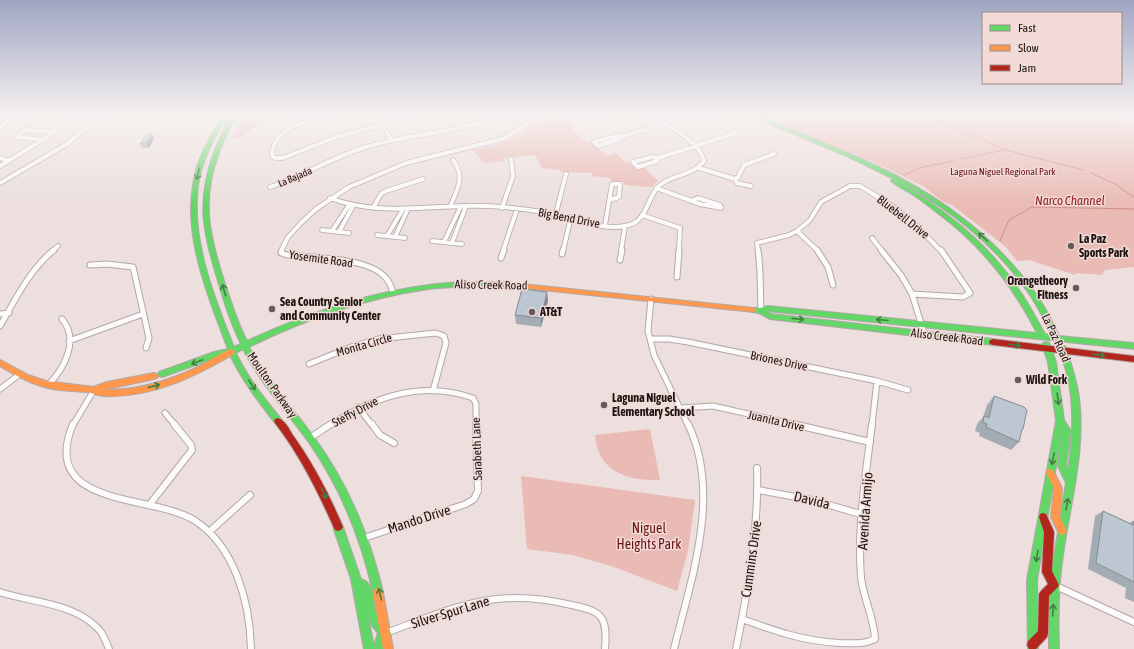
<svg xmlns="http://www.w3.org/2000/svg" width="1134" height="649" viewBox="0 0 1134 649" font-family="'Asap Condensed',sans-serif">
	<style>
		.green { fill: #eabab4 }
		.lines { fill: none; stroke-linecap: round; stroke-linejoin: round }
		.stream { stroke: #d28f8a; stroke-width: 1 }
		.street-far2-casing { stroke: #b2a8a7; stroke-width: 5.5 }
		.street-far1-casing { stroke: #b2a8a7; stroke-width: 7 }
		.street-casing { stroke: #b2a8a7; stroke-width: 8 }
		.fast-casing { stroke: #b2a8a7; stroke-width: 2 }
		.slow-casing { stroke: #b2a8a7; stroke-width: 2 }
		.jam-casing { stroke: #b2a8a7; stroke-width: 2 }
		.street-far2 { stroke: #fcfafa; stroke-width: 4 }
		.street-far1 { stroke: #fcfafa; stroke-width: 5 }
		.street { stroke: #fcfafa; stroke-width: 6 }
		.fast { fill: #63d668; fill-rule: evenodd }
		.slow { fill: #ff974d; fill-rule: evenodd }
		.jam { fill: #b3261e; fill-rule: evenodd }
		.wall { fill: #a3abb4 }
		.shaded-wall { fill: #848b92 }
		.building { fill: #bdc7d1; stroke: #848b92 }
		.oneway { stroke: #437f42 }
		.poi-dot { fill: #655b5a; stroke: #f2dad7; stroke-width: 1.5 }
		.labels { text-anchor: middle; dominant-baseline: central; stroke-width: 3; stroke-linejoin: round; paint-order: stroke }
		.far-park-label { font-size: 10px; fill: #681516; stroke: #f2dad7 }
		.far-street-label { font-size: 10px; fill: #1c1413; stroke: #f2dad7 }
		.street-label { font-size: 12px; fill: #1c1413; stroke: #f2dad7 }
		.poi-label { font-size: 12px; font-weight: bold; fill: #1c1413; stroke: #f2dad7; text-anchor: start }
		.water-label { font-size: 13px; font-style: italic; fill: #912424; stroke: #f2dad7 }
		.near-street-label { font-size: 14px; fill: #1c1413; stroke: #f2dad7 }
		.near-park-label { font-size: 14px; fill: #681516; stroke: #f2dad7 }
	</style>
	<rect width="100%" height="100%" fill="#ecdfdd"/>
	<path class="green" d="M247,114h35l-23,10 -19,14h-8z
		M553,114h4l6,6h4l5,5 -3,2 18,15h4l16,14 9,-3 10,10 3,-1 8,7 7,-2 14,14 -7,6 -26,-2 -1,-3 -13,-1v-3l-19,-2v-3l-32,-1v-2l-18,-2 -7,-13 -32,3 1,3 -19,2 -13,-13 22,-4 26,-11z
		M758,114h358l3,5 15,10v138l-29,3 -3,5 -26,-2 -1,2 -46,-15 -12,1 -11,-14 -54,-42 -10,-4 -19,-15 -50,-24 -83,-32z
		M650,429l10,51c-33,1 -62,-8 -65,-45z
		M521,476l174,24 -7,51 -11,40 -63,-24 -41,-12 -46,-6z"/>
	<g class="lines">
		<path class="stream" d="M900,114l42,8 63,28 79,20
			M961,159l43,-9
			M1091,173l24,11 19,13
			M905,175l14,-7 34,-7
			M1000,241l9,-21 23,-13 102,2"/>
		<defs>
			<path id="street-far2" d="M329,114c-22,7 -57,14 -57,42l3,2h8l51,-20 87,-24
				M508,114l24,10
				M591,114l-21,7 4,2 22,-6 2,-3
				M705,114l5,4
				M683,118v-2l7,-2
				M382,125l10,15
				M0,127l17,-13
				M616,136h7l-3,3 -22,7 -4,-4z
				M623,136l60,-18 7,1 15,-5
				M43,140l-27,-3 10,-7 27,2
				M652,157l6,1 -1,3 -19,6 -5,-5z
				M0,158l9,3
				M658,158l78,-25
				M0,166l49,-30 26,-22
				M699,168l36,11 2,4 14,3
				M735,179l3,-2 6,-12 30,-11
				M0,183l67,-39 36,-30
				M270,187c33,-11 63,-30 96,-40 44,-14 94,-13 136,-33
				M656,188l44,16 21,4 -1,-3 -22,-7 -7,3
				M330,198c45,17 88,9 135,8 26,-1 52,2 78,6 28,4 58,21 86,13 19,-5 18,-29 31,-40 13,-11 33,-9 44,-24 -6,-23 -38,-35 -56,-47
				M450,207c7,-18 16,-29 3,-47
				M373,208l8,-14 5,-3 37,-12
				M502,208l11,-32 -2,-17
				M556,213l10,-39
				M642,215l38,13 -1,23
				M605,225l7,-41h8l-1,13 -9,3
				M322,230l27,3
				M332,231l17,-26
				M797,231l21,20
				M339,232l14,-26
				M377,235l28,3
				M387,236l15,-25
				M395,237l12,-26
				M872,238l10,13
				M432,241l30,3
				M444,242l17,-36
				M452,243l14,-37
				M52,251l6,-5
				M281,251l7,-14 13,-14 15,-14 33,-22 57,-24 96,-24 44,-25
				M503,251l14,-42
				M563,251l8,-34
				M621,251l4,-25
				M758,251l-1,-8 32,-8 8,-4 13,-11 11,-18 29,-16h10l31,19 26,21 24,25"/>
			<path id="street-far1" d="M282,250l-1,3 6,2c26,3 78,2 97,21 5,4 7,10 9,16
				M758,250c3,20 2,40 3,61
				M817,250l11,17 5,18
				M881,250l20,25 11,19 12,39
				M562,254l1,-4
				M501,258l3,-8
				M620,260l2,-10
				M90,265l17,-1 26,3 16,71 -3,10
				M677,277l2,-27
				M912,294l51,3 7,-4 -29,-43
				M651,299l-3,32 6,24 34,70
				M0,314l9,-1
				M0,326c15,-26 30,-57 54,-76
				M650,339h19l19,3 189,39 31,9
				M69,341l74,-27
				M309,364l42,-17 27,-8 58,-6 8,3 2,7 -13,48
				M48,385c16,-16 32,-45 14,-66
				M0,389l20,-15
				M358,407l14,18
				M681,408l32,-2 84,19
				M165,413l10,12
				M73,425l21,-35
				M330,425c44,-28 91,-45 143,-27l3,6v21
				M872,425l5,-44"/>
			<path id="street" d="M73,424c-35,84 78,70 121,96 41,26 56,83 57,129
				M372,424l8,11 14,8
				M793,424l77,18
				M310,438l21,-14
				M758,490l54,10 52,15
				M150,504l42,-54 -1,-5 -17,-21
				M209,532l41,-37
				M364,538l102,-34 8,-5 4,-8 -2,-67
				M1056,586l78,36
				M0,592c33,11 78,11 101,40 3,5 6,12 8,17
				M742,619c33,12 61,22 97,24 14,0 23,2 36,-4 -1,-22 -12,-41 -14,-62 -4,-49 5,-104 11,-153
				M386,633c67,-25 107,-46 181,-29 33,7 41,9 38,45
				M674,649c17,-70 48,-155 14,-225
				M736,649c12,-60 23,-119 21,-181"/>
			<path id="fast" d="M224,114h5c-11,18 -22,36 -28,57 -15,57 12,124 33,176l7,-3c-10,-20 -17,-42 -23,-63 -15,-48 -22,-80 -4,-129 5,-13 11,-26 19,-38h5c-8,12 -14,25 -19,39 -18,48 -10,81 5,128 7,20 13,41 23,60 58,-27 118,-48 182,-56 24,-4 49,-3 73,-3l3,2 -3,2c-24,0 -49,0 -73,3 -63,9 -123,30 -180,58 18,34 45,62 67,93 33,46 54,97 67,152l-2,3 -3,2 -3,-2 -2,-3c-12,-53 -32,-103 -63,-148 -22,-31 -49,-60 -67,-95l-7,4c11,24 28,45 45,66l1,2 -1,2 -3,1 -3,-1c-17,-22 -33,-43 -45,-68l-12,2 -56,20 -3,-1 -1,-2 1,-2 55,-20 14,-3c-5,-12 -9,-25 -14,-37 -16,-44 -31,-94 -18,-141 5,-20 17,-39 28,-57z
				M750,114h6c41,19 83,34 123,53 58,28 112,67 151,119 12,15 21,32 29,50l75,7v6l-367,-38 4,3 222,25 3,1 1,2 -1,2 -3,1 -223,-26 -11,-6 -7,-1 -1,-2 1,-2h8l8,-2 269,27c-24,-47 -55,-87 -98,-119 -9,-7 -18,-14 -27,-20 -7,-4 -15,-8 -21,-13l1,-1h4l-45,-22 -76,-32zM896,180c52,27 101,66 134,115 8,12 15,26 22,40l-7,-1c-9,-16 -17,-32 -28,-47 -31,-46 -74,-78 -121,-107z
				M1046,342l3,1 1,2 6,17 8,58 7,11 -5,35 2,4c5,-32 7,-64 -1,-96 -2,-8 -6,-17 -9,-26l1,-2h6l1,2c5,16 11,33 13,50 7,51 -9,106 -16,157 -5,31 -5,63 -4,94h-10v-40l3,-40 14,-86 -8,-17 4,-35 -25,149 1,69h-10l-1,-69 29,-159 -8,-59 -6,-17 1,-2z
				M338,523l3,1 2,3 18,52c15,4 11,25 16,36 4,7 11,11 14,18l-1,4 -5,4 -2,8h-19l-13,-70 -18,-52 2,-3zM368,617l5,10 5,6 -4,13z"/>
			<path id="slow" d="M500,282h2l252,26 3,2 -3,2 -252,-26h-2l-1,-2z
				M231,349l3,1 1,2 -1,2c-40,23 -83,44 -129,42 -7,0 -12,-3 -18,-4 -11,-1 -23,-1 -34,-3 -19,-3 -36,-13 -53,-23v-6l28,15 18,6 47,6 14,-5 47,-9 3,1 1,2 -1,2 -3,1 -51,11c34,1 65,-9 95,-23 11,-6 22,-14 33,-18z
				M1050,469l3,1 9,18 -2,29 7,14 -2,3 -3,1 -3,-1 -8,-17 3,-29 -8,-15 1,-3z
				M378,587l3,2 2,3 10,57h-10l-10,-57 2,-3z"/>
			<path id="jam" d="M993,339l141,17v6l-141,-17 -3,-1 -1,-2 1,-2z
				M278,418c6,2 11,10 14,16 21,29 37,60 51,93l-2,3 -3,1 -3,-1c-17,-38 -34,-73 -60,-107l-1,-2 1,-2z
				M1043,513l3,1 8,18 -2,39 7,14 -2,3 -8,8 -1,37 -1,4 -11,12h-7l-2,-4 1,-4 10,-10 1,-37 2,-3 7,-7 -6,-12 2,-40 -5,-15 1,-3z"/>
		</defs>
		<use href="#street-far2" class="street-far2-casing"/>
		<use href="#street-far1" class="street-far1-casing"/>
		<use href="#street" class="street-casing"/>
		<use href="#fast" class="fast-casing"/>
		<use href="#slow" class="slow-casing"/>
		<use href="#jam" class="jam-casing"/>
		<use href="#street-far2" class="street-far2"/>
		<use href="#street-far1" class="street-far1"/>
		<use href="#street" class="street"/>
		<use href="#fast" class="fast"/>
		<use href="#slow" class="slow"/>
		<use href="#jam" class="jam"/>
	</g>
	<path class="wall" d="M1048,114h17v1h-16z
		M154,138l-5,10h-7l-2,-4z
		M547,292l1,9 -7,26 -25,-3 -1,-9z
		M994,396l29,33 -2,2 -2,11 -8,8 -32,-14 1,-3 -5,-2 2,-7 6,-7 4,-12z
		M1103,511l27,12 3,-2 1,1v80l-9,-4 1,-10 -38,-19 7,-53z"/>
	<path class="shaded-wall" d="M152,134l2,4 -5,10 -3,-5z
		M547,292l1,9 -7,26v-9z"/>
	<path class="building" d="M147,134h5l-6,9 -6,1z
		M522,289l25,3 -6,26 -26,-3z
		M994,396l30,11 3,3 -4,19h-1l-3,13 -33,-15 1,-3 -4,-2 1,-6 5,2z
		M1103,511l30,14v-4l1,1v60l-38,-19z"/>
	<defs><path id="oneway-shaft" d="M-6 0H5M1.5-3L5.5 0L1.5 3" fill="none" stroke-width="1.6" stroke-linecap="round" stroke-linejoin="round"/></defs>
	<g class="oneway">
		<use href="#oneway-shaft" transform="translate(198 174) rotate(104)"/>
		<use href="#oneway-shaft" transform="translate(983 237) rotate(-138)"/>
		<use href="#oneway-shaft" transform="translate(224 290) rotate(-107)"/>
		<use href="#oneway-shaft" transform="translate(798 319) rotate(6)"/>
		<use href="#oneway-shaft" transform="translate(882 320) rotate(-175)"/>
		<use href="#oneway-shaft" transform="translate(1015 345) rotate(7)"/>
		<use href="#oneway-shaft" transform="translate(1099 355) rotate(6)"/>
		<use href="#oneway-shaft" transform="translate(197 362) rotate(158)"/>
		<use href="#oneway-shaft" transform="translate(252 385) rotate(57)"/>
		<use href="#oneway-shaft" transform="translate(154 386) rotate(-13)"/>
		<use href="#oneway-shaft" transform="translate(1058 399) rotate(82)"/>
		<use href="#oneway-shaft" transform="translate(1053 459) rotate(101)"/>
		<use href="#oneway-shaft" transform="translate(324 493) rotate(64)"/>
		<use href="#oneway-shaft" transform="translate(1067 504) rotate(-81)"/>
		<use href="#oneway-shaft" transform="translate(1037 556) rotate(100)"/>
		<use href="#oneway-shaft" transform="translate(380 594) rotate(-103)"/>
		<use href="#oneway-shaft" transform="translate(1053 610) rotate(-87)"/>
	</g>
	<linearGradient id="sky" x2="0" y2="1"><stop stop-color="#9fa5c2"/><stop offset="0.56" stop-color="#f6f1f0"/><stop offset="1" stop-color="#f6f1f0" stop-opacity="0"/></linearGradient>
	<rect width="1134" height="205" fill="url(#sky)"/>
	<g class="poi-dot">
		<circle cx="1071" cy="246" r="4"/>
		<circle cx="1076" cy="288" r="4"/>
		<circle cx="272" cy="309" r="4"/>
		<circle cx="532" cy="312" r="4"/>
		<circle cx="1018" cy="380" r="4"/>
		<circle cx="604" cy="405" r="4"/>
	</g>
	<g class="labels">
		<g class="far-park-label">
			<text x="1003" y="171">Laguna Niguel Regional Park</text>
		</g>
		<g class="far-street-label">
			<text transform="translate(295 177) rotate(-23)">La Bajada</text>
		</g>
		<g class="street-label">
			<text transform="translate(903 217) rotate(38)">Bluebell Drive</text>
			<text transform="translate(569 218) rotate(11)">Big Bend Drive</text>
			<text transform="translate(321 259) rotate(8)">Yosemite Road</text>
			<text transform="translate(491 285) rotate(1)">Aliso Creek Road</text>
			<text transform="translate(947 337) rotate(7)">Aliso Creek Road</text>
			<text transform="translate(1056 338) rotate(65)">La Paz Road</text>
			<text transform="translate(364 345) rotate(-16)">Monita Circle</text>
			<text transform="translate(779 361) rotate(12)">Briones Drive</text>
			<text transform="translate(272 385) rotate(55)">Moulton Parkway</text>
			<text transform="translate(355 412) rotate(-28)">Steffy Drive</text>
			<text transform="translate(776 421) rotate(13)">Juanita Drive</text>
			<text transform="translate(477 449) rotate(-92)">Sarabeth Lane</text>
		</g>
		<g class="poi-label">
			<text x="1079" y="239">La Paz<tspan x="1079" dy="14">Sports Park</tspan></text>
			<text x="1068" y="281" text-anchor="end">Orangetheory<tspan x="1068" dy="14">Fitness</tspan></text>
			<text x="280" y="302">Sea Country Senior<tspan x="280" dy="14">and Community Center</tspan></text>
			<text x="540" y="312">AT&amp;T</text>
			<text x="1026" y="380">Wild Fork</text>
			<text x="612" y="398">Laguna Niguel<tspan x="612" dy="14">Elementary School</tspan></text>
		</g>
		<g class="water-label">
			<text x="1070" y="200">Narco Channel</text>
		</g>
		<g class="near-street-label">
			<text transform="translate(812 500) rotate(14)">Davida</text>
			<text transform="translate(865 511) rotate(-86)">Avenida Armijo</text>
			<text transform="translate(419 519) rotate(-18)">Mando Drive</text>
			<text transform="translate(751 559) rotate(-82)">Cummins Drive</text>
			<text transform="translate(450 612) rotate(-17)">Silver Spur Lane</text>
		</g>
		<g class="near-park-label">
			<text x="649" y="528">Niguel<tspan x="649" dy="16">Heights Park</tspan></text>
		</g>
	</g>
	<rect x="982" y="12" width="140" height="72" fill="#f2dad7" stroke="#9c8b89"/>
	<rect x="990" y="25" width="20" height="6" fill="#63d668" stroke="#9c8b89"/>
	<text x="1018" y="32" font-size="12" fill="#1c1413">Fast</text>
	<rect x="990" y="45" width="20" height="6" fill="#ff974d" stroke="#9c8b89"/>
	<text x="1018" y="52" font-size="12" fill="#1c1413">Slow</text>
	<rect x="990" y="65" width="20" height="6" fill="#b3261e" stroke="#9c8b89"/>
	<text x="1018" y="72" font-size="12" fill="#1c1413">Jam</text>
</svg>
